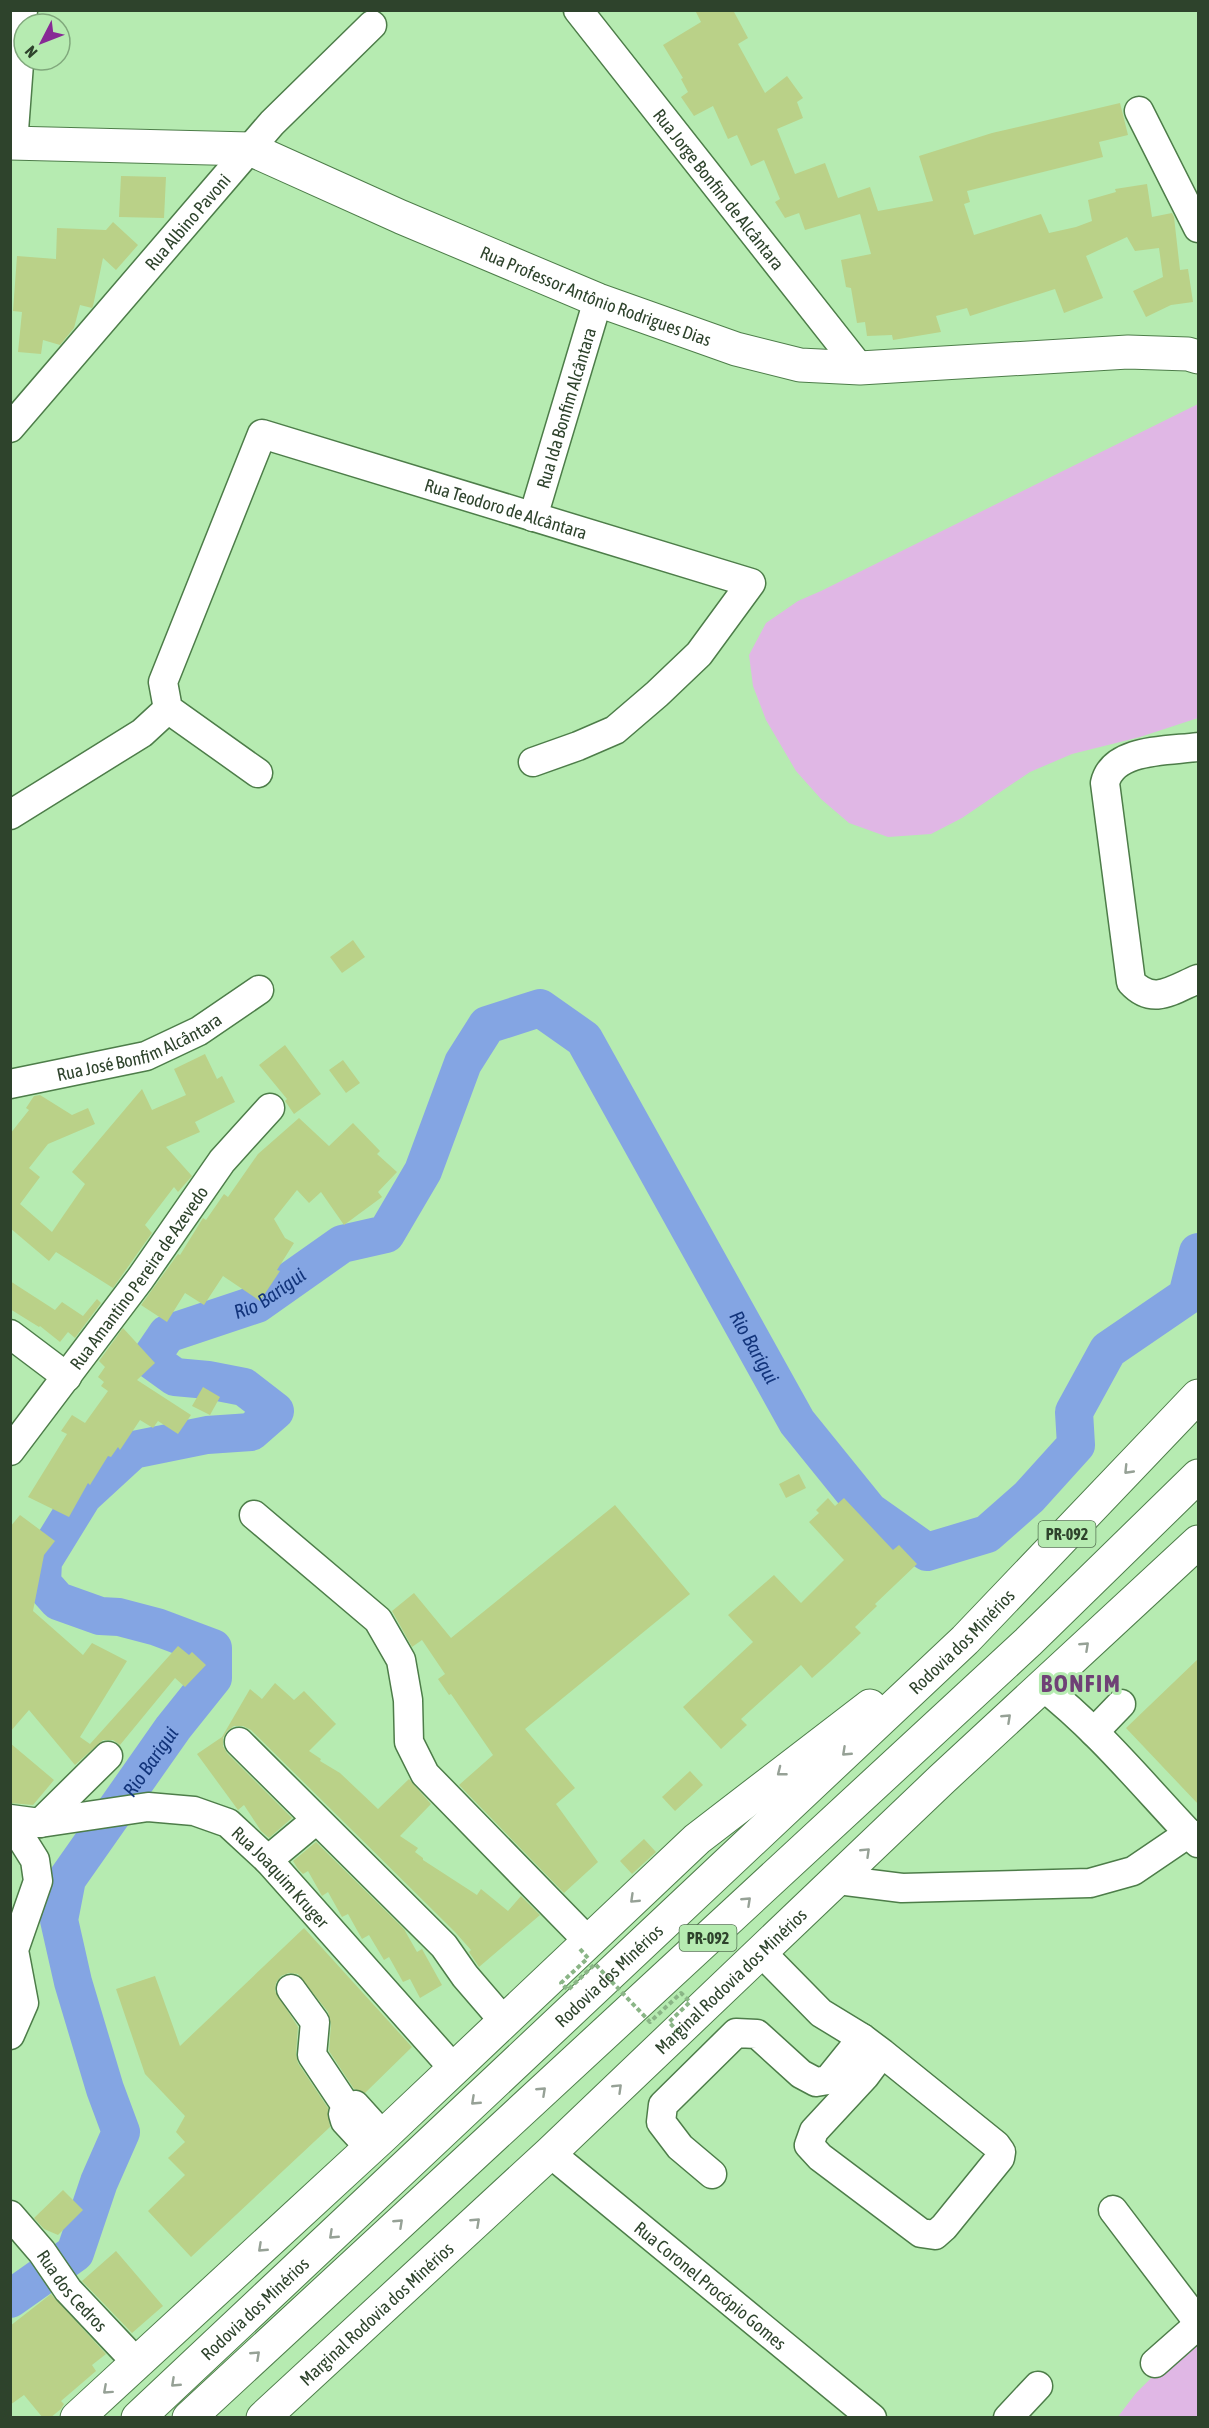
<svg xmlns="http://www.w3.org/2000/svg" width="1209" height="2428" viewBox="0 0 1209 2428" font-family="'Asap Condensed',sans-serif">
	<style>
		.green { fill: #e0b7e5 }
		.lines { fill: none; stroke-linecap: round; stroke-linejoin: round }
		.river { stroke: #84a5e3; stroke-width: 38 }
		.building { fill: #bad188 }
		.minor-casing { stroke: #4d7d49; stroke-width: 31 }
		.major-casing { stroke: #4d7d49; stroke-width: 35 }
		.minor { stroke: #fff; stroke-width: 28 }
		.major { stroke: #fff; stroke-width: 33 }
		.path-bridge { stroke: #8ab586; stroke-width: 4; stroke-dasharray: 4.5 3; stroke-linecap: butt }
		.oneway { stroke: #96a196 }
		.labels { text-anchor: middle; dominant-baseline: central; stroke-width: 6; stroke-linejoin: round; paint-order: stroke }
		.shield { fill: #b6ebb1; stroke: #577554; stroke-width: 1.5 }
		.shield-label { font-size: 16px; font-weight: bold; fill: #2e432c }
		.street-label { font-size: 18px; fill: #2e432c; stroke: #b6ebb1 }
		.water-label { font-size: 20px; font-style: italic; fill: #12347b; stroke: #b6ebb1 }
		.district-label { font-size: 24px; font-weight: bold; letter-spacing: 1.5px; fill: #6f4176; stroke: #b6ebb1 }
	</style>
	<rect width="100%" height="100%" fill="#b6ebb1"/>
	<path class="green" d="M1198,404v314l-58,19 -68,17 -42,18 -68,46 -31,16 -43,3 -39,-14 -28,-24 -25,-28 -30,-51 -13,-34 -4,-31 17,-32 32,-22 23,-10z
		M1198,2332v85l-81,1 19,-25z"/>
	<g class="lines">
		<path class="river" id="s1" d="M10,2299l65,-46 24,-71 22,-50 -16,-43 -32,-107 -14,-62 8,-41 106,-151 40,-50v-30l-56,-21 -38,-10 -19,-1 -42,-15 -16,-18 1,-22 40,-65 50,-46 74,-15 44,-3 24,-21 -31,-24 -36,-7 -33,-3 -25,-18 17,-25 90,-30 85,-60 44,-10 37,-63 40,-108 24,-38 53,-17 44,31 213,383 72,89 58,41 60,-18 42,-37 47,-52 -2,-33 34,-62 79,-54 11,-44"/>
	</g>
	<path class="building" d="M695,10h38l15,28 -10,6 27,49 22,-17 16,22 -6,4 6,16 -26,11 18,45 30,-11 13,35 32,-11 8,24 55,-10 -14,-45 73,-23 128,-30 8,32 -29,7 4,15 -136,34 3,11 -6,2 10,31 67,-21 8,19 27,-6 16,-6 -4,-21 28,-8 -1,-3 32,-5 5,33 20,-4 2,4 6,53 8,-1 5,33 -22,3 -25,12 -13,-26 30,-14 -4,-29 -24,3 -8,-14 -41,19 17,42 -39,15 -9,-24 -85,27 -3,-8 -31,8 5,16 -48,8 -1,-5 -25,1 -2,-14 -8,1 -6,-35 -5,-1 -5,-27 30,-6 -11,-40 -55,16 -6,-17 -14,5 -10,-16 5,-3 -16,-39 -13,6 -14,-31 -9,4 -15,-33 -19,10 -13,-19 7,-5 -7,-13 2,-1 -20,-33 38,-23z
		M121,176l45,1 -2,41 -45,-1z
		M113,222l25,23 -22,25 -13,-12 -10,48 -1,2 -12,-3 -6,23 -14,17 -17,-5 -2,14 -23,-2 4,-40 -9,-1 4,-55 39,3 1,-31 49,2z
		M353,940l12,17 -23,16 -12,-16z
		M285,1045l36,49 -27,20 -9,-13 2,-2 -28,-34z
		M205,1054l12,25 5,-3 13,26 -40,20 5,10 -34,15 26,29 -14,16 -4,-5 -29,38 7,8 -39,55 -57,-36 -7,9 -39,-33v-94l19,-24 -3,-2 8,-12 6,-1 32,20 16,-7 7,16 -47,20 -19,24 11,9 -20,27 32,28 33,-48 -13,-12 70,-83 10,21 34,-15 -12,-26z
		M343,1060l17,23 -14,10 -17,-23z
		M299,1118l30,28 24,-23 27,28 -3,3 20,18 -19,20 4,5 -38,28 -23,-33 -12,11 -12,-13 -23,29 11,19 9,5 -17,27 3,1 -20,30 -37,-25 -19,29 -19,-12 -18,29 -26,-17 37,-51 2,1 23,-37 3,2 18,-26 4,3 30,-43z
		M10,1281l45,29 7,-8 21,14 14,-17 4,4 -26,35 -7,-6 -8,10 -20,-16 -1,1 -29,-18z
		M123,1328l32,35 -18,17 54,35 -13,19 -20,-13 -5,7 -13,-8 -20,30 -2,-3 -7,10 -3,-1 -18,29 -2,-2 -19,34 -41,-20 39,-63 -6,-3 11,-16 13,8 23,-32 -7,-5 3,-4 -6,-5 7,-10 -6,-6z
		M203,1387l17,10 -10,18 -18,-9z
		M799,1474l7,14 -20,10 -7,-14z
		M828,1498l7,8 9,-8 49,52 6,-5 18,19 -42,40 2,2 -22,21 6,6 -31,29 -18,16 -11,-13 -60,54 6,6 -26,24 -38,-42 70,-65 -25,-27 46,-40 27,28 43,-43 -35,-38 10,-9 -3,-3z
		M615,1505l75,89 -165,135 50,59 -19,16 42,58 -34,31 -105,-108 34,-30 -42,-61 -2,1 -11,-16 7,-5 -23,-34 -10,7 -20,-36 22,-18 37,45z
		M20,1515l35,26 -11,14 -11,56 50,44 9,-12 35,18 -47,76 10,7 88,-98 11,9 3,-3 14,13 -21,22 -10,-9 -55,67 -7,-5h-10l-28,25 -46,-55 -19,22v-205z
		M1198,1659v145l-72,-76z
		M275,1683l19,17 10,-9 32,33 -27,27 12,8 -1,2 20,12 38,36 31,-30 22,25 -31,32 18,12 -3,4 8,6v2l54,35 4,-6 27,22 13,-15 19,19 -61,52 -10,-15 2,-2 -16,-18 -204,-202 -8,-4h-9l-7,5 -4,7v8l4,7 65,65 -23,20 -8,-7 -17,-26 -6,5 -41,-56 25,-17 28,-48 12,10z
		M10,1743l44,37 -21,25 -23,-2z
		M690,1771l13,14 -28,26 -13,-14z
		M644,1839l12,13 -24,22 -12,-13z
		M316,1842l88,87 13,23 5,-3 20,36 -22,13 -10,-19 -7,3 -14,-25 -5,3 -15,-25 -7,4 -14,-25 -6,3 -14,-25 -6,4 -14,-25 -5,3 -5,-5 -5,-8z
		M304,1928l108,119 -47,46 -11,-4 -25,-38 2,-27 -3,-12 -30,-38 -9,-1 -8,3 -5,7 -1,8 23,36 -2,27 2,9 30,45 2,19 -139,130 -43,-46 37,-36 -17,-17 17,-16 -9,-10 9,-16 -40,-42 -29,-85 39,-13 25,70z
		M63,2190l20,20 -25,25 -14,-6 -10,-11z
		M116,2251l47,55 -31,27 -50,-52z
		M51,2294l55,60 -14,11 4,6 -35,30 3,3 -3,5 -11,9h-7l-19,-23 -14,10v-79z"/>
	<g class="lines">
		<defs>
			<g id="minor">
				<path id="s2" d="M578,10l282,358"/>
				<path d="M1139,111l59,117"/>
				<path d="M13,144l10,-134"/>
				<path id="s3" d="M10,428l262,-305 100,-98"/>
				<path id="s4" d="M533,517l65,-217"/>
				<path d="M1198,747c-29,4 -85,1 -93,36l26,199c22,24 41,8 67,-3"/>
				<path id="s5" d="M258,773l-90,-64 -5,-27 99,-248 489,149 -52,71 -42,40 -42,36 -37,16 -45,16"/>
				<path d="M10,815l132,-82 26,-24"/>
				<path id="s6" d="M10,1084l136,-28 53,-25 60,-41"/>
				<path d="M10,1334l57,43"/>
				<path id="s7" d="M10,1451l130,-172 82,-118 48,-53"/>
				<path d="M254,1515l124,105 23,40 7,40 1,42 16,32 164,168"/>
				<path d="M1042,1686c58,45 105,104 156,157"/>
				<path d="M1094,1732l27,-28"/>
				<path d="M239,1742l205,204 21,30 38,44"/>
				<path id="s8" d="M10,1819l30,4 108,-16 46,4 34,12 40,37 186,209"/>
				<path d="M10,1820l25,40 3,21 -24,69 10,53 -14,32"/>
				<path d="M40,1823l68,-67"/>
				<path d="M268,1860l48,-40"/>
				<path d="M838,1880l64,8 188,-5 43,-12 56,-38"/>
				<path d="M291,1989l24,33 -3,33 36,54"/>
				<path d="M862,2038l20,15 -17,23 -51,55 -5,14 11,12 101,76 14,2 9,-8 56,-69 1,-6 -5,-7 -114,-92"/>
				<path d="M370,2148l-25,-27 -2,-7 12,-9 28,31"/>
				<path id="s9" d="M550,2153l322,265"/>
				<path d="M712,2174l-32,-27 -19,-25 2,-17 73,-72 21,1 44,40 15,8 12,-2 34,-42 -41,-25 -60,-61"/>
				<path d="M1113,2210l85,112"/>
				<path id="s10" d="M10,2215l32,37 26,38 69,73"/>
				<path d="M1155,2363l43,-38"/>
				<path d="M1008,2418l30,-32"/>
			</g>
			<g id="major">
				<path id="s11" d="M10,143l240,6 151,68 197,83 138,49 64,16 60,3 268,-16 60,2 10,3"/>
				<path d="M77,2418l306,-282 314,-297 173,-133"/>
				<path id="s12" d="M138,2418l827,-778 233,-244"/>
				<path d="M189,2418l839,-776 170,-166"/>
				<path id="s13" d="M263,2418l287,-265 391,-373 257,-238"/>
			</g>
		</defs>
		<use href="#minor" class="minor-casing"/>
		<use href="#major" class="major-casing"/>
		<use href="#minor" class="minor"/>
		<use href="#major" class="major"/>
		<path class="path-bridge" d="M580,1949l8,9 -27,25 7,7 27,-26 55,58 31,-29 9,9 -21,20 9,10"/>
	</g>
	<defs><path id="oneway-chevron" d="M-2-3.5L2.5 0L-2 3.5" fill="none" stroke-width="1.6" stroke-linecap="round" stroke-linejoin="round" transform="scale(1.5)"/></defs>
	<g class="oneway">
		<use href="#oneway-chevron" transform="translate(1128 1470) rotate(134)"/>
		<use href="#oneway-chevron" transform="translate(1085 1646) rotate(-43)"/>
		<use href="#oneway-chevron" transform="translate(1007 1718) rotate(-43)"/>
		<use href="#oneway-chevron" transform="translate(846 1752) rotate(137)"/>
		<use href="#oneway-chevron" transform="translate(781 1772) rotate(142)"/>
		<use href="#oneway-chevron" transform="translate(866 1852) rotate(-44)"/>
		<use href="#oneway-chevron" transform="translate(634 1899) rotate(136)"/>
		<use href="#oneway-chevron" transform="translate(747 1901) rotate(-43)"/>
		<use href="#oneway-chevron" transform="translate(618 2088) rotate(-44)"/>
		<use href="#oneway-chevron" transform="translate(542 2091) rotate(-43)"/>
		<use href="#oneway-chevron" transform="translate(475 2101) rotate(137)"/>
		<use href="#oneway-chevron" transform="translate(476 2222) rotate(-43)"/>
		<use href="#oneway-chevron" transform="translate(399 2223) rotate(-43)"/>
		<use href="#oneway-chevron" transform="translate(333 2235) rotate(137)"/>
		<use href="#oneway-chevron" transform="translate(262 2248) rotate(137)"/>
		<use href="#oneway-chevron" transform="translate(256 2355) rotate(-43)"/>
		<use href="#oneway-chevron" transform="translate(175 2383) rotate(137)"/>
		<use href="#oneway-chevron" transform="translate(107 2390) rotate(138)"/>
	</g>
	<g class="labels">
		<g class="shield">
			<rect x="1038.5" y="1521" width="57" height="26" rx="4.5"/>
			<rect x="679.5" y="1925" width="57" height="26" rx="4.5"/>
		</g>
		<g class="shield-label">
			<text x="1067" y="1534">PR-092</text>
			<text x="708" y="1938">PR-092</text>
		</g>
		<g class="street-label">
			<text stroke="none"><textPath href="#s2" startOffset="228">Rua Jorge Bonfim de Alcântara</textPath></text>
			<text stroke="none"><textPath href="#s3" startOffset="272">Rua Albino Pavoni</textPath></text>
			<text stroke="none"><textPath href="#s11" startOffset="616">Rua Professor Antônio Rodrigues Dias</textPath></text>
			<text stroke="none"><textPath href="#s4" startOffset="114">Rua Ida Bonfim Alcântara</textPath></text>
			<text stroke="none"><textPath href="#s5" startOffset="660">Rua Teodoro de Alcântara</textPath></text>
			<text stroke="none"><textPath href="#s6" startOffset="135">Rua José Bonfim Alcântara</textPath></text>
			<text stroke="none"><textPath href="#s7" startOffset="216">Rua Amantino Pereira de Azevedo</textPath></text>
			<text stroke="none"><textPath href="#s12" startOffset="1132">Rodovia dos Minérios</textPath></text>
			<text stroke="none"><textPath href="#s8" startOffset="297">Rua Joaquim Kruger</textPath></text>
			<text stroke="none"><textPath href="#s12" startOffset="646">Rodovia dos Minérios</textPath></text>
			<text stroke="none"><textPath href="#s13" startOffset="640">Marginal Rodovia dos Minérios</textPath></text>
			<text stroke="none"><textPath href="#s9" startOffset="208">Rua Coronel Procópio Gomes</textPath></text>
			<text stroke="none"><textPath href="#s10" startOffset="98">Rua dos Cedros</textPath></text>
			<text stroke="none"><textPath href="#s12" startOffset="160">Rodovia dos Minérios</textPath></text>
			<text stroke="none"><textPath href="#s13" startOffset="154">Marginal Rodovia dos Minérios</textPath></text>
		</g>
		<g class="water-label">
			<text stroke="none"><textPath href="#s1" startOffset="1536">Rio Barigui</textPath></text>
			<text stroke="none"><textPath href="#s1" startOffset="2364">Rio Barigui</textPath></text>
			<text stroke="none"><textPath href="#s1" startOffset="616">Rio Barigui</textPath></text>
		</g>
		<g class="district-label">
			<text x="1081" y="1683">BONFIM</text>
		</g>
	</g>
	<rect width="1209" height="2428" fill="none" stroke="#2e432c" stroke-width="24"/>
	<g transform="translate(42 42) rotate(228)"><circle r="28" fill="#b6ebb1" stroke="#80a87c" stroke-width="1.5"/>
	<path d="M0-4.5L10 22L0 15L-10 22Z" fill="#872a95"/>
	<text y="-9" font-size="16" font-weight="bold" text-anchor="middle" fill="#2e432c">N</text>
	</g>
</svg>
